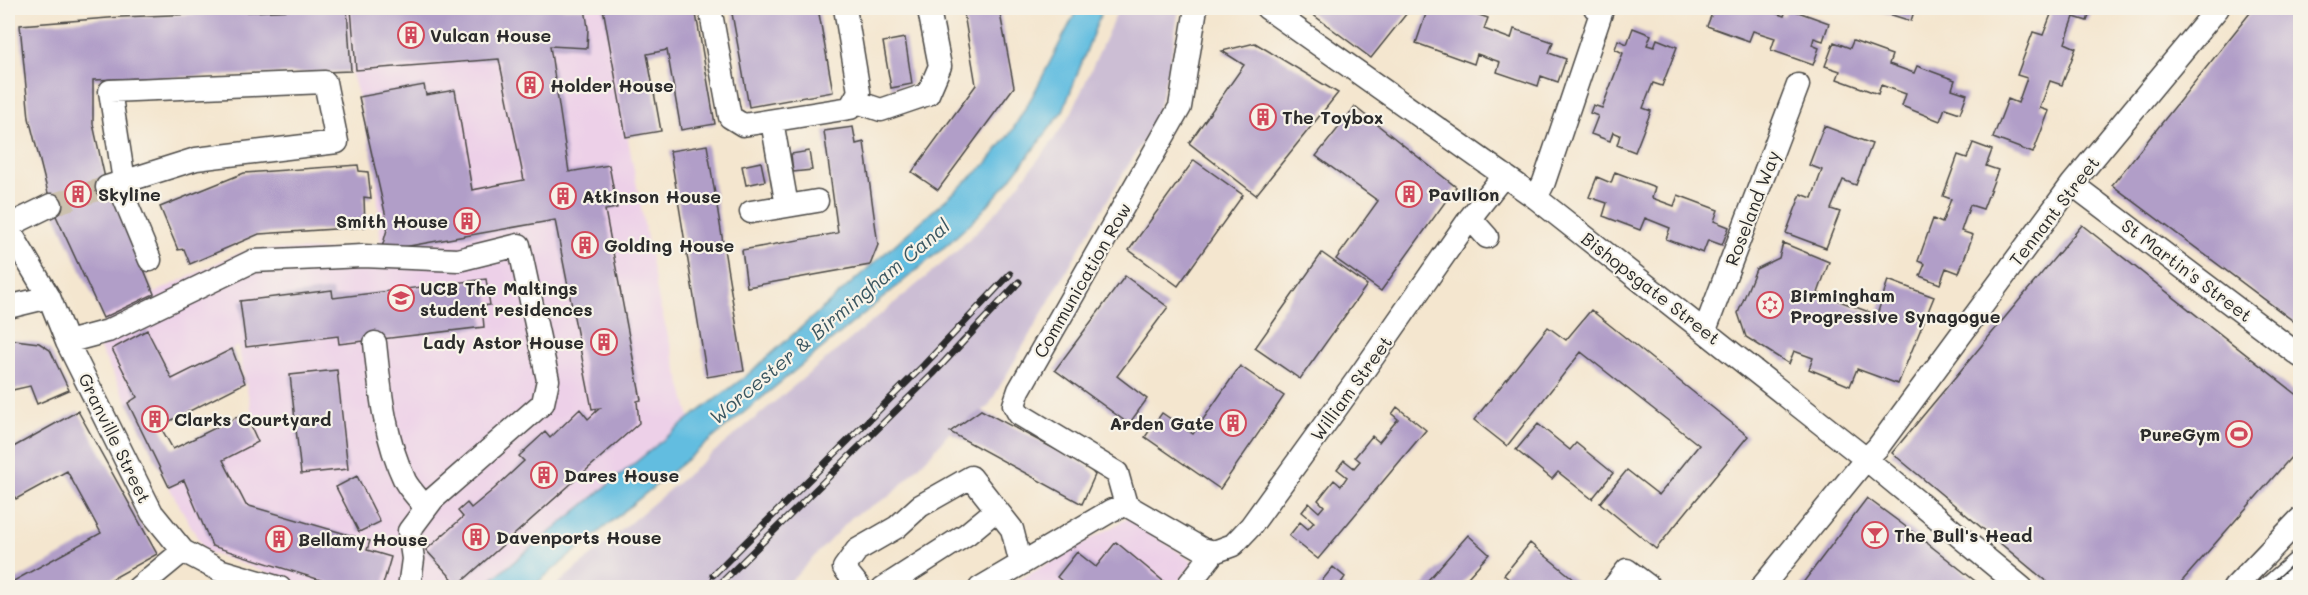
<svg xmlns="http://www.w3.org/2000/svg" width="2308" height="595" viewBox="0 0 2308 595" font-family="Mali,sans-serif">
	<style>
		.built { fill: #edd0e8 }
		.industrial { fill: #ccbed4 }
		.water { fill: #62bde0; stroke: #467486; stroke-width: 1.5 }
		.building { fill: #b19ec8 }
		.lines { fill: none; stroke-linecap: round; stroke-linejoin: round }
		.minor-tunnel { stroke: #ccc1ae; stroke-width: 22; stroke-dasharray: 22 11; stroke-linecap: butt }
		.minor-casing { stroke: #494744; stroke-width: 25 }
		.minor { stroke: #fff; stroke-width: 22 }
		.tram { stroke: #2b2b2b; stroke-width: 1.5 }
		.rail-casing { stroke: #2b2b2b; stroke-width: 7 }
		.rail { stroke: #f7f3e8; stroke-width: 4.5; stroke-dasharray: 14; stroke-linecap: butt }
		.labels { text-anchor: middle; dominant-baseline: central; stroke-width: 4.5; stroke-linejoin: round; paint-order: stroke }
		.poi-label { font-size: 18px; font-weight: bold; fill: #2b2b2b; stroke: #f7f3e8; text-anchor: start }
		.street-label { font-size: 18px; fill: #2b2b2b; stroke: #f7f3e8 }
		.water-label { font-size: 20px; font-style: italic; fill: #3c5761; stroke: #f7f3e8 }
	</style>
	<rect width="100%" height="100%" fill="#f7f3e8"/>
	<filter id="ink" filterUnits="userSpaceOnUse"><feTurbulence type="fractalNoise" baseFrequency=".0167" numOctaves="2"/><feDisplacementMap in="SourceGraphic" scale="12" xChannelSelector="R" yChannelSelector="G"/><feConvolveMatrix kernelMatrix="1 2 1 2 8 2 1 2 1" color-interpolation-filters="sRGB"/></filter>
	<filter id="wash" filterUnits="userSpaceOnUse"><feTurbulence type="fractalNoise" baseFrequency=".008" numOctaves="4" result="noise"/><feDisplacementMap in="SourceGraphic" scale="24" xChannelSelector="R" yChannelSelector="G"/><feGaussianBlur stdDeviation="1.35" result="paint"/><feColorMatrix in="noise" values="0 0 0 0 0 0 0 0 0 0 0 0 0 0 0 0 0 1.4 0 .05"/><feComposite in="paint" operator="in"/></filter>
	<g filter="url(#wash)">
		<rect width="100%" height="100%" fill="#f4e6cf"/>
		<path class="built" d="M347,8h256l56,294 31,116 -207,170 -175,-1 -103,-36 -36,-64 89,-45 -20,-96 -110,57 -29,-56 13,-8 -9,-21 128,-62 22,-7 128,2 -5,-79 -17,-74 -8,-27z
			M1128,518l66,44 -20,25 -169,1z"/>
		<path class="industrial" d="M1119,8h60l-8,49 -16,64 -44,73 -123,213 -38,25 -19,22 -41,42 -38,21 -67,70h-231l166,-140 235,-194 44,-44 50,-63 22,-32z"/>
		<path class="water" d="M1078,8h25l-40,103 -54,70 -30,34 -31,29 -64,53 -352,290h-49l207,-169 55,-41 241,-213 26,-33 21,-36z"/>
		<g id="blocks">
			<path class="building" d="M347,8l4,63 -258,9v44l17,77 7,3 37,90 -51,24 -52,-113 -22,-87 -9,-93 101,-8z
				M375,8h210l3,20 -1,20 -37,-2 19,126 40,-7 8,43 -12,2 36,190 -4,1 2,22 -181,162 -32,-35 37,-33 -5,-6 9,-8 4,5 23,-19 30,-28 -5,-5 26,-24 5,6 30,-29 8,10 12,-11 -8,1 -37,-189 -174,31 7,-25 -29,-129 65,-12 2,10 29,-5 17,100 52,-10 -25,-121 -143,11 -5,-61z
				M603,8h92l20,116 -34,6 -14,-80 -20,4 14,77 -35,6z
				M731,8h87l15,84 -84,15z
				M963,8h36l15,79 -76,103 -26,-18 64,-87z
				M1304,8h107l-40,50z
				M1428,8h31l29,10 -4,11 27,10 3,-10 39,13 -4,11 17,6 -8,23 -17,-6 -3,10 -41,-14 3,-10 -23,-8 -3,10 -58,-21z
				M1704,8h56l24,8 3,-8 42,15 -6,18 -9,-3 -2,7 7,3 -6,17 -42,-15 4,-12 -22,-7 -4,10 -42,-15 6,-15z
				M1870,8h45l-4,13z
				M2040,8h52l-5,13 -13,-4 -9,26 11,5 -14,37 -12,-4 -10,27 9,3 -16,42 -40,-15 15,-39 10,4 9,-25 -10,-3 16,-43 10,3 9,-23z
				M2254,8h37l9,7v311l-188,-141z
				M1633,28l18,7 -4,10 7,2 3,-8 20,8 -15,39 -9,-3 -10,25 8,3 -16,41 -18,-7 3,-10 -7,-3 -3,9 -19,-7 7,-18 -8,-3 3,-8 9,3 21,-55 -8,-4 3,-9 9,4z
				M905,38l7,46 -21,4 -8,-46z
				M1853,41l39,14 -3,9 25,9 3,-7 38,14 -3,9 15,5 -7,19 -15,-5 -5,13 -38,-15 4,-12 -25,-9 -3,9 -41,-15 3,-8 -15,-5 9,-24 16,6z
				M1255,43l83,50 -82,102 -67,-52 55,-78 -22,-14z
				M1355,107l101,80 -75,104 -45,-32 42,-58 -62,-45z
				M1824,126l48,18 -16,41 -13,-5 -12,29 9,3 -14,36 -40,-15 15,-39 11,4 10,-28 -13,-5z
				M853,127l3,17 8,-2 14,103 -8,20 -123,22 -5,-37 96,-17 -14,-102z
				M1973,143l19,7 -6,16 12,4 -15,39 -13,-4 -9,26 12,4 -14,38 -13,-5 -6,16 -20,-8 5,-12 -7,-3 15,-42 9,4 9,-24 -8,-3 15,-41 9,3z
				M707,145l37,226 -37,6 -37,-226z
				M809,151l3,19 -19,2 -2,-18z
				M1194,160l49,35 -65,91 -49,-36z
				M761,162l4,19 -19,4 -4,-19z
				M358,165l1,6 9,1 3,26 -7,-1 1,30 -106,7 -69,30 -6,-15 -6,1 -18,-43 84,-34z
				M1615,172l40,15 -3,11 22,8 4,-11 40,15 -4,11 15,6 -7,18 -14,-5 -5,13 -37,-14 4,-11 -25,-10 -5,12 -37,-14 4,-13 -18,-6 8,-20 14,6z
				M2082,225l218,172v50l-124,141h-122l-162,-135z
				M1783,243l46,19 -11,31 59,22 11,-35 46,17 -36,87 -41,-15 -7,17 -41,-17 4,-11 -19,-7 -5,13 -43,-27 -8,-24 18,-44 23,-11z
				M1322,253l45,32 -67,94 -45,-31z
				M1125,276l43,31 -51,69 30,23 -18,25 -74,-54z
				M486,279l4,26 -8,1 2,21 -145,17 -1,-8 -92,11 -6,-46 92,-11 1,8z
				M1591,310l157,126 -92,113 -56,-46 27,-33 32,25 40,-50 -118,-93 -74,94 -33,-26 74,-93 18,13z
				M147,330l25,49 60,-30 13,34 -85,43 13,23 72,-36 13,29 -35,18 23,45 124,36 -3,9 24,7 -9,31h-36l-134,-42 -28,-66 -15,7 -41,-84 9,-6 -25,-48z
				M15,340l24,3 11,7 19,40 -32,14 -7,-18 -22,5v-49z
				M1240,366l44,30 -64,93 -75,-52 17,-24 31,21z
				M337,370l11,99 -47,5 -11,-99z
				M1397,407l29,23 -108,129 -29,-23 11,-14 8,7 6,-7 -12,-10 7,-9 10,9 5,-6 -6,-6 16,-20 7,6 6,-9 -10,-8 7,-9 10,8 6,-7 -5,-4 17,-21 7,6 19,-23 -6,-5z
				M981,410l106,56 8,9 -13,29 -132,-72z
				M78,411l79,143 -61,34h-88v-14l4,8 89,-49 -34,-62 -51,28 -8,-14v-35z
				M1538,424l32,26 6,-7 37,30 -21,26 -34,-27 -6,7 -36,-29z
				M357,476l23,46 -21,10 -23,-45z
				M1867,498l46,34 71,56h-185z
				M1468,535l21,19 -31,34h-37z
				M1116,542l47,39 -5,7h-88l-13,-11 20,-25 19,15z
				M1530,543l46,38 -6,7h-51l-15,-13z
				M1333,567l12,10 -4,6 5,5h-30z"/>
		</g>
	</g>
	<g filter="url(#ink)">
		<use href="#blocks" fill-opacity="0" stroke="#494744" stroke-width="1.5"/>
		<g class="lines">
			<path class="minor-tunnel" d="M51,205l56,-18"/>
			<defs>
				<path id="minor" d="M710,8l20,109 13,8 107,-17 9,-16 -14,-84
					M1267,8l269,190 330,261 156,129
					M854,101l27,9 47,-16 12,-28 -10,-51
					M772,121l15,85
					M118,183l32,77
					M2072,184l228,172
					M107,187l89,-28 141,-17 -12,-60 -215,9 14,90
					M1536,198l8,-16 58,-172 -7,-2
					M751,212l66,-11
					M1470,218l17,19
					M8,226l43,-21
					M8,228l41,69 18,45 85,171 31,38 36,19 61,18
					M8,307l41,-10
					M1705,330l93,-245
					M67,342l41,-11 145,-70 110,-5 95,4 61,-15 29,135 -5,23 -110,96 -24,32 4,28 -4,29
					M375,343c5,47 9,94 30,138 5,9 14,18 20,26
					M1126,505l-9,-32 -98,-59 -5,-9 5,-15 161,-283 16,-99
					M1126,505l76,44 12,3
					M138,588l45,-37
					M860,588l-16,-20 13,-18 40,-23 23,-21 51,-29 41,52 9,35
					M883,588l84,-54 29,-24
					M980,588l132,-78 14,-5
					M1186,588l28,-36 19,-7 18,-19 113,-156 106,-152 34,-43
					M1613,588l14,-18 24,18
					M1761,588l105,-129 12,-12 194,-263 146,-176
					M2234,588l66,-69
					M2269,588l31,-27"/>
			</defs>
			<use href="#minor" class="minor-casing"/>
			<use href="#minor" class="minor"/>
			<path class="tram" d="M2266,588l34,-30"/>
			<defs>
				<path id="rail" d="M713,575l211,-210 86,-91
					M721,583l212,-209 86,-92"/>
			</defs>
			<use href="#rail" class="rail-casing"/>
			<use href="#rail" class="rail"/>
		</g>
	</g>
	<defs>
		<symbol id="building-ring" viewBox="-11 -11 22 22"><circle r="9.5" fill="#f7f3e8" stroke="#d1495b" stroke-width="1.5"/><path d="M-4-6H4V6H1V3H-1V6H-4ZM-2.5-4.3h1.7v1.8h-1.7ZM.8-4.3h1.7v1.8H.8ZM-2.5-1h1.7V.8h-1.7ZM.8-1h1.7V.8H.8Z" fill="#d1495b"/></symbol>
		<symbol id="university-ring" viewBox="-11 -11 22 22"><circle r="9.5" fill="#f7f3e8" stroke="#d1495b" stroke-width="1.5"/><path d="M0-5L7-2L0 1L-7-2ZM-4 1L0 2.5L4 1V4Q0 6-4 4Z" fill="#d1495b"/></symbol>
		<symbol id="synagogue-ring" viewBox="-11 -11 22 22"><circle r="9.5" fill="#f7f3e8" stroke="#d1495b" stroke-width="1.5"/><path d="M0-6.5L5.6 3.2H-5.6ZM0 6.5L5.6-3.2H-5.6Z" fill="#d1495b"/></symbol>
		<symbol id="stadium-ring" viewBox="-11 -11 22 22"><circle r="9.5" fill="#f7f3e8" stroke="#d1495b" stroke-width="1.5"/><path d="M0-5a6.5 5 0 1 0 0 10a6.5 5 0 1 0 0-10ZM-3.5-1.8h7v3.6h-7Z" fill="#d1495b"/></symbol>
		<symbol id="bar-ring" viewBox="-11 -11 22 22"><circle r="9.5" fill="#f7f3e8" stroke="#d1495b" stroke-width="1.5"/><path d="M-6-5H6L.8 .8V4.5H3.5V6h-7V4.5H-.8V.8Z" fill="#d1495b"/></symbol>
	</defs>
	<g fill-rule="evenodd">
		<use href="#building-ring" x="396" y="20" width="30" height="30"/>
		<use href="#building-ring" x="515" y="70" width="30" height="30"/>
		<use href="#building-ring" x="1248" y="102" width="30" height="30"/>
		<use href="#building-ring" x="63" y="179" width="30" height="30"/>
		<use href="#building-ring" x="1394" y="179" width="30" height="30"/>
		<use href="#building-ring" x="548" y="181" width="30" height="30"/>
		<use href="#building-ring" x="452" y="206" width="30" height="30"/>
		<use href="#building-ring" x="570" y="230" width="30" height="30"/>
		<use href="#university-ring" x="386" y="283" width="30" height="30"/>
		<use href="#synagogue-ring" x="1755" y="290" width="30" height="30"/>
		<use href="#building-ring" x="589" y="327" width="30" height="30"/>
		<use href="#building-ring" x="140" y="404" width="30" height="30"/>
		<use href="#building-ring" x="1218" y="408" width="30" height="30"/>
		<use href="#stadium-ring" x="2224" y="419" width="30" height="30"/>
		<use href="#building-ring" x="529" y="460" width="30" height="30"/>
		<use href="#bar-ring" x="1860" y="520" width="30" height="30"/>
		<use href="#building-ring" x="461" y="522" width="30" height="30"/>
		<use href="#building-ring" x="264" y="524" width="30" height="30"/>
	</g>
	<g class="labels">
		<g class="poi-label">
			<text x="430" y="35">Vulcan House</text>
			<text x="550" y="85">Holder House</text>
			<text x="1282" y="117">The Toybox</text>
			<text x="98" y="194">Skyline</text>
			<text x="1428" y="194">Pavilion</text>
			<text x="582" y="196">Atkinson House</text>
			<text x="448" y="221" text-anchor="end">Smith House</text>
			<text x="604" y="245">Golding House</text>
			<text x="420" y="288">UCB The Maltings<tspan x="420" dy="21">student residences</tspan></text>
			<text x="1790" y="295">Birmingham<tspan x="1790" dy="21">Progressive Synagogue</tspan></text>
			<text x="584" y="342" text-anchor="end">Lady Astor House</text>
			<text x="174" y="419">Clarks Courtyard</text>
			<text x="1214" y="423" text-anchor="end">Arden Gate</text>
			<text x="2220" y="434" text-anchor="end">PureGym</text>
			<text x="564" y="475">Dares House</text>
			<text x="1894" y="535">The Bull's Head</text>
			<text x="496" y="537">Davenports House</text>
			<text x="298" y="539">Bellamy House</text>
		</g>
		<g class="street-label">
			<text transform="translate(1752 208) rotate(-69)">Roseland Way</text>
			<text transform="translate(2054 211) rotate(-52)">Tennant Street</text>
			<text transform="translate(2187 270) rotate(37)">St Martin's Street</text>
			<text transform="translate(1082 280) rotate(-60)">Communication Row</text>
			<text transform="translate(1651 288) rotate(38)">Bishopsgate Street</text>
			<text transform="translate(1351 388) rotate(-54)">William Street</text>
			<text transform="translate(115 438) rotate(64)">Granville Street</text>
		</g>
		<g class="water-label">
			<text transform="translate(829 321) rotate(-40)">Worcester &amp; Birmingham Canal</text>
		</g>
	</g>
	<rect width="2308" height="595" fill="none" stroke="#f7f3e8" stroke-width="30"/>
</svg>
